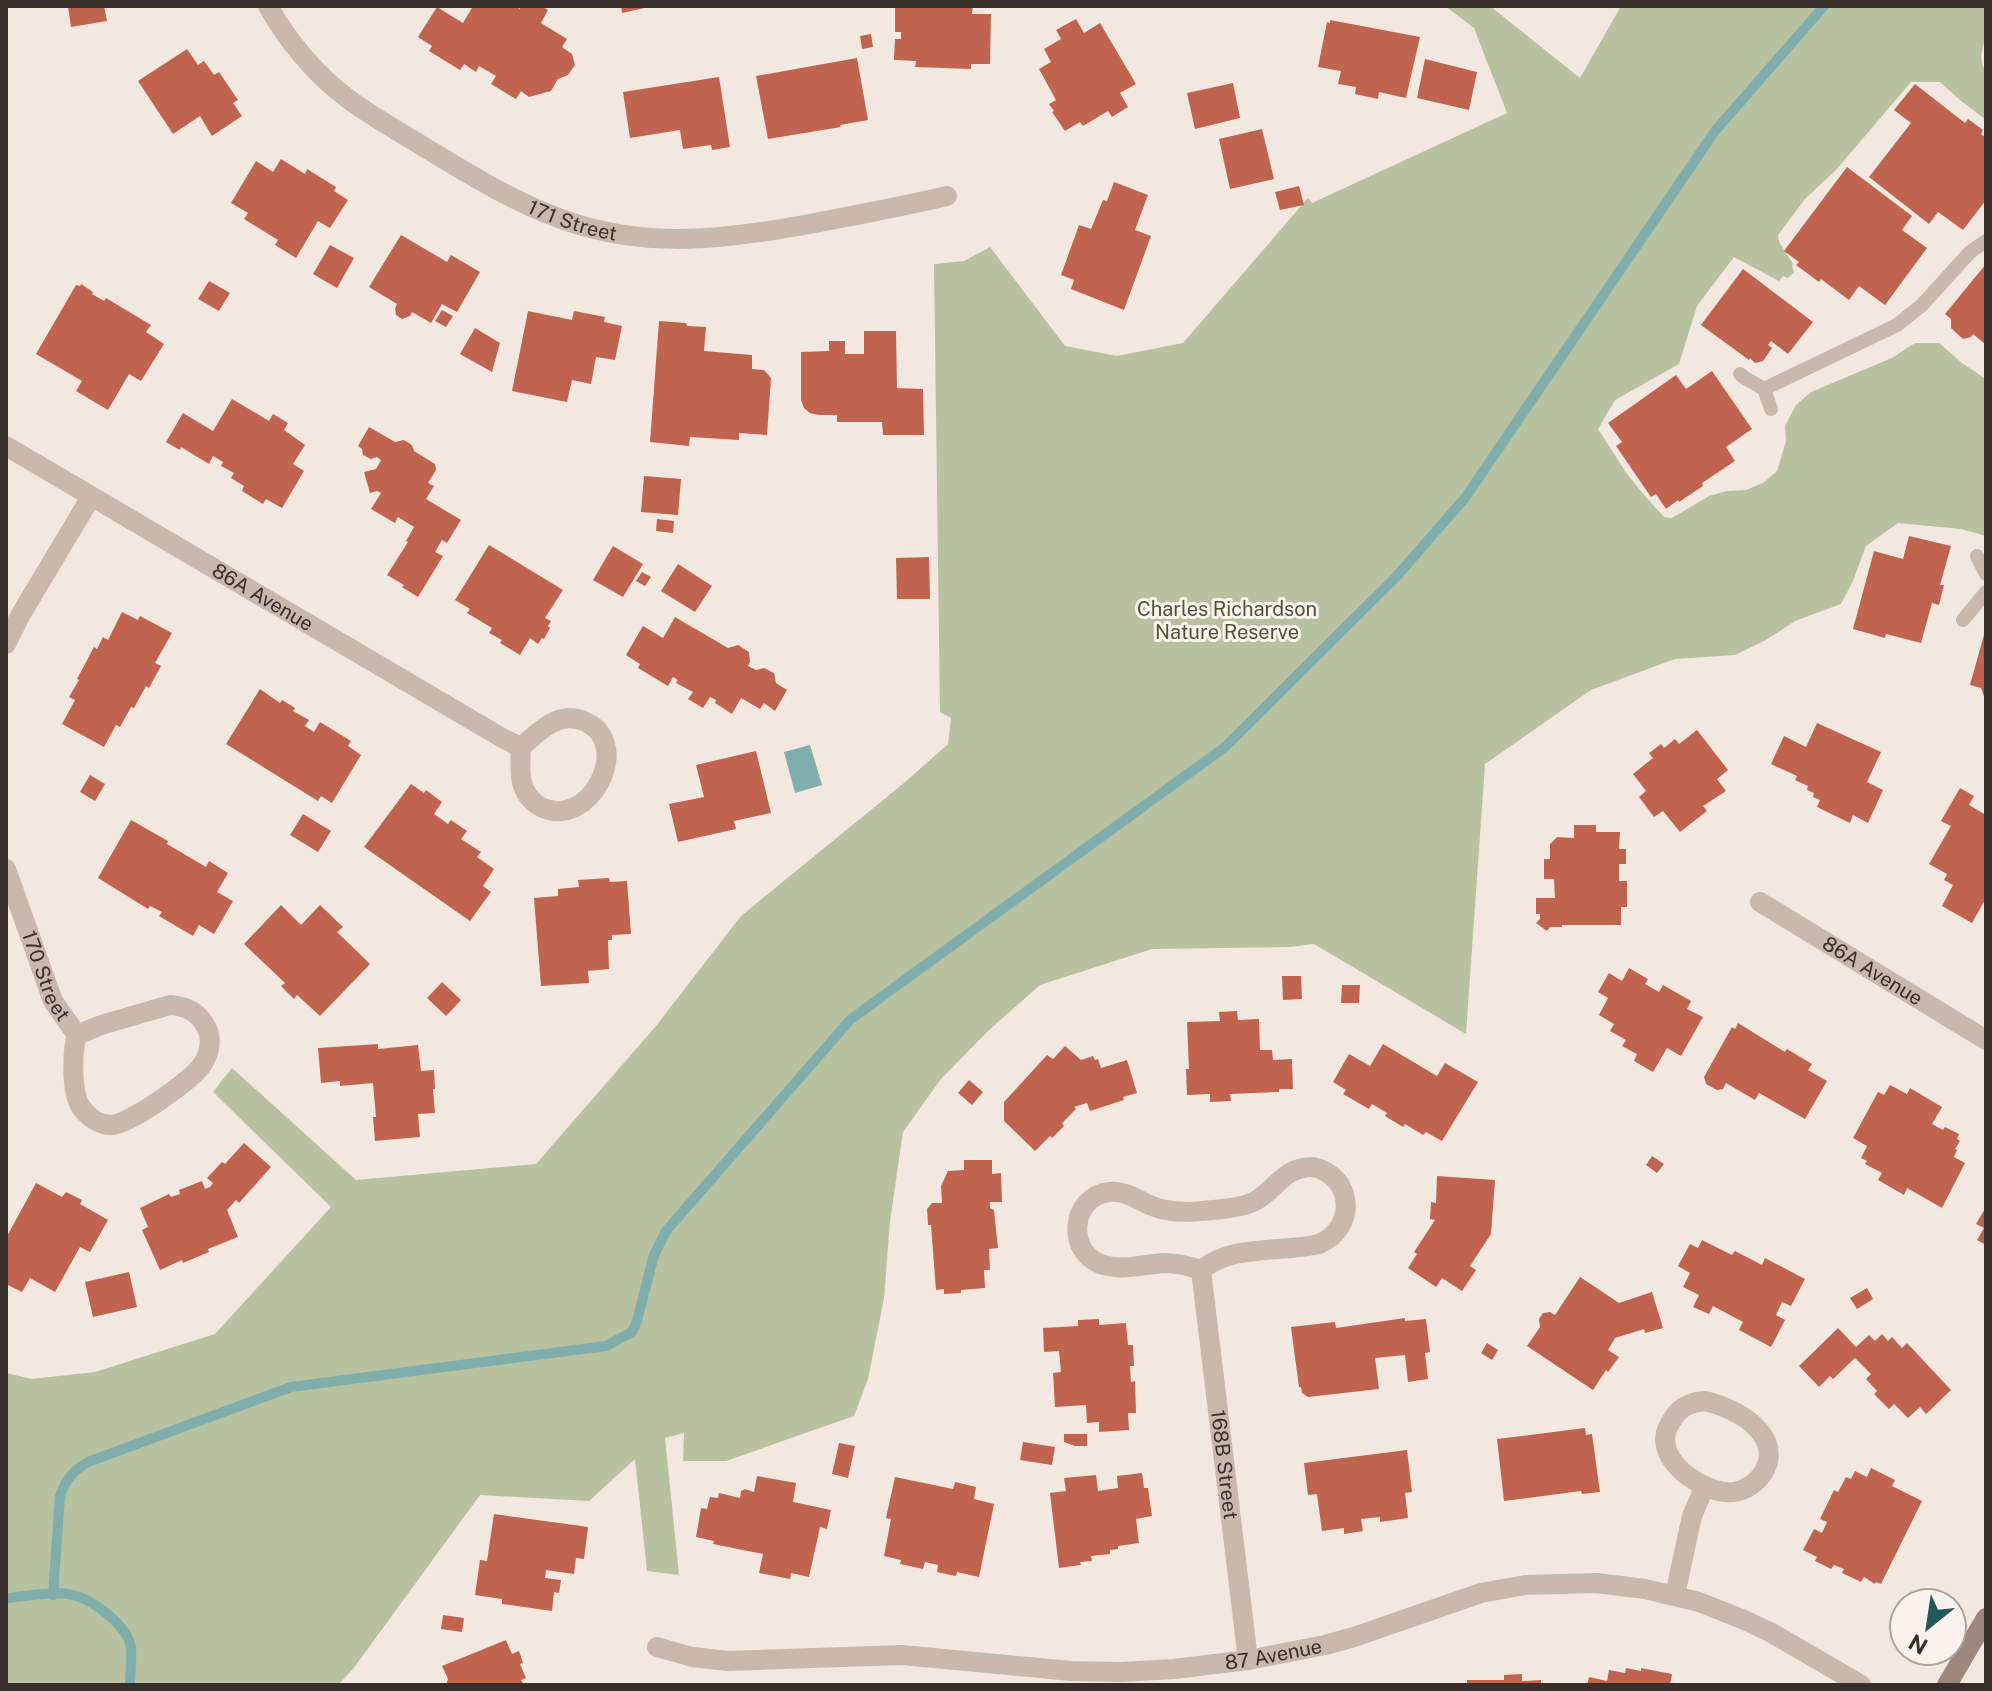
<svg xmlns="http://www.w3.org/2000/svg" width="1992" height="1691" viewBox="0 0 1992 1691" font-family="'Public Sans',sans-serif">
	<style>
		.green { fill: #b8c1a0 }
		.water { fill: #80aead }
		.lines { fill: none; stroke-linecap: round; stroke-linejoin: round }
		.stream { stroke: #80aead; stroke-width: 10 }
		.building { fill: #c06450 }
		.lane { stroke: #cab8ac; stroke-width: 14 }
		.street { stroke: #cab8ac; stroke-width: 20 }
		.secondary { stroke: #9e877d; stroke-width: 20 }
		.labels { text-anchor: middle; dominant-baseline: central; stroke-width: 6; stroke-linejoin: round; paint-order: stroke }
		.street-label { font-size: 20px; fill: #382e2b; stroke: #faf3ed }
		.park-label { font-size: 20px; fill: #4a5630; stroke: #faf3ed }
	</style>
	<rect width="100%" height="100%" fill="#f2e8e0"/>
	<path class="green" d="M1445,6h45l90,72 41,-72h365c0,9 1,18 0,27 -2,14 -9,26 0,39v48l-26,-20 -20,-18h-29l-75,88 -31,29 -27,36 1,7 14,22 -1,2 2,6 -6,6 -5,-2 -4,5 -45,-24 -37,49 -18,58 -64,36 -17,29 29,45 18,22 19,21 8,1 37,-22 18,-5 19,-1 17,-7 14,-12 9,-30 -1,-15 11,-21 15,-13 81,-34 23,-15h24l23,20 24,16v157l-25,-7 -63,-6 -32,23 -13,35 -12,23 -46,17 -29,19 -31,15 -60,4 -84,31 -106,74 -19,270 -152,-90 -24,3 -138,2 -112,36 -52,46 -47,48 -38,53 -13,89 -6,77 -16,81 -14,37 -128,45h-43l1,-28 -19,5 14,137 -32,-4 -12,-112 -46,42 -109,-6 -127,174 -15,16h-332v-312l26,6 63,-7 120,-38 116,-127 -118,-115 19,-24 124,112 180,-16 120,-138 85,-110 163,-133 44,-39 3,-26 -11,-6 -6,-448 30,-3 26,-14 75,99 52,10 66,-13 125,-145 4,5 195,-90 -33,-85z"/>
	<path class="water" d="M810,745l12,40 -27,8 -11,-41z"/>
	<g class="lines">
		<path class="stream" d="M53,1595l7,-99c6,-17 13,-25 28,-34l203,-75 315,-41 26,-14 5,-11 17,-66 12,-24 185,-212 374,-272 171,-170 69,-79 250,-367 109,-125
			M6,1598c15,-1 49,-7 62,-4 22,3 60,31 63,54 1,12 -1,25 -1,37"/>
	</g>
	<path class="building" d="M68,6h36l3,15 -36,6z
		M473,6h43l4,3 1,-3h20l7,4 -7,13 26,16 -5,8 10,7 3,11 -7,10 -10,4 -7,12 -22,6 -8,-6 -5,8 -25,-15 5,-8 -17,-10 -3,6 -12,-8 -4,6 -31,-19 3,-5 -14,-9 19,-30 26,16z
		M621,6h28v1l-27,6z
		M895,6h78l-1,8h19l-1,50h-19v5l-56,-2 1,-6 -22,-1 1,-21h6v-7h-6z
		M1076,19l8,14 16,-10 36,61 -16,9 8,14 -16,10 -4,-6 -25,15 -3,-4 -15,9 -13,-19 2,-1 -5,-7 7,-4 -17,-31 12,-7 -7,-13 17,-10 -5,-9z
		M1330,20l90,17 -14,61 -27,-6 -1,7 -23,-5 1,-7 -18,-3 3,-13 -23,-4 9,-45 3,1z
		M871,34l2,13 -11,2 -2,-13z
		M187,49l11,16 6,-4 10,14 5,-3 19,28 -5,3 9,13 -30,20 -12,-20 -27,18 -35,-53z
		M857,58l11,62 -28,5 1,2 -73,12 -12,-63z
		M1425,59l52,13 -8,38 -52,-12z
		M719,77l11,70 -18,3 -1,-5 -28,4 -3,-19 -50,8 -7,-46z
		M1233,83l7,35 -45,11 -8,-36z
		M1915,84l50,39 3,-4 15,11 -2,4 5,4v62l-23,30 -25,-18 -9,12 -60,-47 42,-54 -17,-13z
		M1262,129l12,50 -44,10 -11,-50z
		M281,159l24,15 2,-5 29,18 -2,4 14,9 -18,28 -12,-7 -22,37 -21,-13 3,-5 -34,-21 4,-6 -17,-10 25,-42 17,11z
		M1847,167l65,49 -10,14 25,18 -42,57 -26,-19 -10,14 -28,-21 -2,3 -23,-17 3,-3 -15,-11z
		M1114,182l34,13 -13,35 16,6 -27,74 -53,-21 3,-9 -13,-5 18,-50 12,4 12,-29 4,1z
		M1299,186l5,19 -24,5 -5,-18z
		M401,235l46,27 4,-7 29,17 -23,40 -15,-8 -11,19 -19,-11 -2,4 -8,3 -6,-4 -1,-7 2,-4 -28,-17z
		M330,245l24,13 -17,30 -24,-14z
		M1986,264v81l-13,-11 -2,3 -8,2 -12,-11v-9l-6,-5z
		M1743,269l70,53 -25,32 -17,-13 -3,4 4,3 -9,13 -8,2 -5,-5 -1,2 -48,-35z
		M209,281l21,12 -11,18 -21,-12z
		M81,284l12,8 -1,2 12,7 2,-3 45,27 -5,7 18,12 -23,37 -12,-7 -21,36 -32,-19 6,-10 -46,-27 40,-69 4,1z
		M442,310l11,6 -7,11 -11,-6z
		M528,311l44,9 2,-9 31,6 -1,5 18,4 -7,34 -19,-3 -5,27 -19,-4 -5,22 -55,-11z
		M659,321l27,2 1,3 19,1 -2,24 48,4v14l12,1 7,8 -4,57 -28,-2v7l-49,-3 -1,9 -39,-4z
		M475,328l25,15 -8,29 -32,-18z
		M864,331h32l1,57 26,1 1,46h-41l-1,-13h-45v-7h-19l-8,-2 -6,-5 -3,-8v-48l28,-1v-10h16v13h19z
		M1712,371l40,58 -26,18 9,14 -33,22 1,3 -24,16 -1,-2 -12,9 -10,-15 -5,3 -35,-51 6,-4 -14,-19 68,-48 10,14z
		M232,399l37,22 4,-7 15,9 -4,7 21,15 -12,19 11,7 -22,37 -16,-9 -3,5 -21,-13 2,-5 -13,-8 3,-5 -13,-7 2,-4 -10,-6 -4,8 -28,-17 -1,3 -14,-8 17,-29 30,18z
		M369,427l26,15 9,-2 8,5 2,6 21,13 1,6 -8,13 6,3 -8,13 35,21 -14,23 -5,-3 -7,12 8,4 -25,41 -16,-10 2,-2 -17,-10 21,-33 -2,-1 8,-14 -16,-10 -3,6 -24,-14 10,-16 -4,-2 -7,2 -6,-21 12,-3 5,-9 -4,-3 -6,2 -8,-4 -1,-6 -4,-3z
		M644,476l37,3 -3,36 -37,-3z
		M657,519l17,2 -1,12 -17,-2z
		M1909,536l42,10 -11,39h4l-5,20 -7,-2 -11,40 -35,-9 -1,4 -32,-9 21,-78 29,8z
		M489,545l74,45 -18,28 6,3 -3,5 2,2 -6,11 -2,-1 -4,6 -8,-6 -10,17 -20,-12 2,-3 -13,-7 3,-5 -25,-15 3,-4 -15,-9z
		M613,546l30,18 -20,33 -30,-17z
		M929,557l1,42h-33l-1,-41z
		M678,564l34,22 -17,26 -34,-21z
		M642,572l9,5 -6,9 -9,-5z
		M122,612l16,8 2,-4 32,17 -17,30 6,3 -12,22 -3,-2 -12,22 -3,-1 -11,20 -4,-2 -12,22 -42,-23 13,-24 -6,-3 10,-17 -2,-1 17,-32 3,2 6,-12 5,3z
		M675,617l53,31 10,-3 11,7 1,10 -2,4 8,4 8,-2 10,5 2,10 11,7 -12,21 -11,-8 -4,6 -19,-11 -9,16 -17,-11 1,-3 -6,-3 -7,11 -15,-9 5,-7 -17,-9 2,-3 -5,-3 -5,9 -30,-18 2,-4 -14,-9 17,-29 20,12z
		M1985,631h1v71l-5,-14 -11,-3z
		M260,689l20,14 2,-3 13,8 -2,3 16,9 -4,6 9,6 6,-10 31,19 -3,5 13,9 -29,48 -11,-7 -3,5 -92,-57z
		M1817,723l64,29 -14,30 16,8 -15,33 -15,-8 -3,8 -33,-16 3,-7 -7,-3 1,-4 -7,-3 1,-4 -13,-6 2,-4 -26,-12 13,-28 22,11z
		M1697,730l31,40 -11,9 9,12 -23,15 4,5 -27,21 -17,-21 -9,6 -15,-20 7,-6 -13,-17 20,-16 -4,-5 12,-9 3,4 11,-9 4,5z
		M756,751l15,62 -37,8 2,8 -58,13 -9,-38 35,-7 -8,-32z
		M90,775l15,9 -10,17 -15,-9z
		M411,784l13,9 2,-3 16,12 -8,12 14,10 3,-4 16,11 -6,8 20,13 -4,5 17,12 -11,17 8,6 -21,29 -106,-74z
		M1960,788l14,8 -5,9 17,10v83l-14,25 -30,-17 11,-21 -9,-5 3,-6 -18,-10 22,-38 -10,-5z
		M303,814l28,17 -13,21 -28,-17z
		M131,820l37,21 -1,3 39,23 3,-6 19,12 -11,19 16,9 -19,33 -15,-9 -6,11 -34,-20 3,-4 -12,-6 -2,3 -50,-31z
		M1574,825h22v7h24l-1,17h7v15h-7v17h8v26h-6v18h-59v2h-12l-3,4 -11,-8 4,-4v-5h-4v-16h19l-1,-19h-10v-20h6v-15l7,-7 17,1z
		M609,878l1,4 17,-1 4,53 -19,1v5h-4l1,29 -21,2 1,12 -48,3 -7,-88 24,-2v-7l21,-2 -1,-7z
		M281,905l20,20 19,-20 23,22 -6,5 33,32 -50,52 -23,-21 -3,4 -13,-13 4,-3 -41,-39z
		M1629,968l19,11 -3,5 14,8 4,-7 28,16 -4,8 16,8 -22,39 -14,-8 -14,24 -19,-11 3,-7 -15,-8 4,-6 -16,-9 4,-7 -15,-9 9,-17 -10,-6 11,-19 13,8z
		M1282,976h19l1,23 -19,1z
		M442,982l19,18 -15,16 -19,-18z
		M1342,985h18l-1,18h-18z
		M1237,1011l1,9 21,-1 1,31h12l1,10 19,-1 1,30h-14v3l-49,2 1,7 -21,1v-8l-23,1 -1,-26h3l-2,-47 33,-1 -1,-9z
		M1738,1023l47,29 2,-3 25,15 -4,6 19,11 -22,38 -46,-26 -4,7 -29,-17 -3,6 -6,1 -11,-6 -2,-7 28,-50 3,2z
		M378,1044v5l40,-4 3,26 13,-1 1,19h-2l2,24 -17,1 2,23 -45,4 -2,-24h3l-3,-34 -33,3v-5l-19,2 -3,-35z
		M1383,1044l54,32 8,-13 33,19 -36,59 -16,-9 -3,3 -18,-11 -2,3 -18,-11 2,-3 -15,-9 -3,5 -26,-15 3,-4 -13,-8 16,-28 21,12z
		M1065,1046l16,14 12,-4 2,4 3,-1 3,9 26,-8 10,33 -14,4 1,3 -34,11 -3,-8 -13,4 2,2 -14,14 2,3 -12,12 -2,-2 -15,15 -31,-30v-19l43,-47 6,4z
		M969,1080l14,12 -11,13 -14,-12z
		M1890,1085l17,9 3,-6 32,19 -10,17 11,6 2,-3 14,7 -2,5 3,2 -5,8 2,1 -3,7 11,6 -23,45 -35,-20 -3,7 -26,-15 4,-7 -17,-9 2,-3 -6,-3 6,-12 -14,-8 25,-46 6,3z
		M244,1143l27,24 -32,36 -3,-3 -9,10 11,27 -30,12 1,3 -26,11 -1,-3 -22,10 -18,-40 6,-3 -8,-19 29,-14 2,3 9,-3 -1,-4 23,-9 3,8 5,-2 3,-4 -6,-5 15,-16 3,2z
		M1652,1156l12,8 -7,9 -11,-8z
		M964,1160h28v14l9,-1 1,29h-12v6l4,2 4,38 -9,1 1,21h-6l1,18 -24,2v3l-17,1v-5l-8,1 -5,-65h-3l-1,-16 5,-6h10l-1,-17 7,-15 16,-1z
		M1437,1176l58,4 -4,54 -21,32 6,4 -14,21 -20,-13 -6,9 -28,-19 9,-14 -3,-2 21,-32 -5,-1 1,-17 5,1z
		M36,1183l26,14 4,-5 16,8 -2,4 28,16 -18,32 -10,-5 -25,45 -25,-14 -8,14 -16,-8v-46z
		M1986,1207v38l-9,-5 7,-12 -8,-4z
		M1702,1240l30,15 3,-4 27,14 3,-7 40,21 -14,27 -9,-4 -6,13 9,5 -14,27 -32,-17 4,-8 -30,-16 -4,8 -16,-7 6,-12 -16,-8 7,-14 -12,-7 12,-22 8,4z
		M129,1272l8,35 -44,10 -8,-35z
		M1580,1277l39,26 33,-11 11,36 -18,5 -1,-4 -29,9 -7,12 11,7 -11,15 -2,-2 -13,20 -66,-44 13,-19 -1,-8 4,-6 7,-1 5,3z
		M1867,1288l6,11 -16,10 -7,-11z
		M1405,1318v3l21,-2 4,33 -5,1 3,26 -20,3 -3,-27 -30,3 4,31 -71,8 -6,-4 -1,-6h-2l-8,-60 44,-5 1,6z
		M1099,1319v6l27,-2 2,22h5l1,21h-4l1,16 4,-1 1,32h-8l1,17 -30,2v-10l-12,1 -1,-18 -31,2 -2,-34 8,-1 -2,-21 -15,1 -1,-24 35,-2v-6z
		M1838,1328l18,19 13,-12 6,6 7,-7 6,7 4,-4 10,11 5,-5 44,47 -25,24 -6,-7 -12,11 -14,-14 -5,5 -15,-15 3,-3 -11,-12 5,-5 -16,-16 -22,21 -3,-3 -11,11 -20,-21z
		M1487,1343l11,7 -6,10 -11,-7z
		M1585,1428l1,7 6,-1 8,58 -18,2 -1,-3 -77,10 -7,-62z
		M1064,1434h23v12h-12l-11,-4z
		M1023,1442l32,5 -3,18 -32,-5z
		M839,1443l16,3 -7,32 -16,-4z
		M1407,1450l5,42 -7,1 3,25 -28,4v-5l-19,2 2,12 -19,3v-6l-22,3 -5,-37 -9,1 -4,-32z
		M1871,1468l24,12 -3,6 30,15 -41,83 -5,-2 -1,2 -11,-7 -3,5 -19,-9 2,-4 -10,-4 -3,4 -16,-8 2,-4 -14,-7 11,-21 8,4 5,-11 -7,-3 14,-29 4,2 8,-15 5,2 4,-8 12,6z
		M1142,1473l2,15h4l4,28 -16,3 3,24 -21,3v3l-8,1v4l-19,2 1,5 -12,1 1,3 -22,3 -9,-75 16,-2 -2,-13 32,-3 2,16 20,-3 -1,-12z
		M757,1476l39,7 -3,19 38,8 -4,19 -7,-2 -11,50 -18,-4 -1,6 -31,-6 4,-19 -50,-10 1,-3 -18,-4 5,-29 6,1 3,-12 8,1 1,-5 21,5 1,-7 4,-2 9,3z
		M895,1477l58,12 2,-7 21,5 -2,12 20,5 -15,73 -22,-5 -1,4 -19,-4 1,-7 -13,-3 -2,7 -23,-5 1,-4 -17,-4 7,-37 -5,-1z
		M494,1514l94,13 -4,32 -8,-1 -2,16 -28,-4 -1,8 16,2 -2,13 -5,-1 -2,19 -50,-7v-5l-27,-4 5,-35 7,1z
		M443,1615l21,3 -2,14 -21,-3z
		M506,1640l6,14 7,-3 4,12 -3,1 6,14 -5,2 3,5h-78l2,-6 -6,-13z
		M1626,1668l15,3v-3l31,6 -2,11h-83l2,-8 18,4 2,-11 16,3z
		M1522,1674v7l19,-1v5h-74v-5h37v-5z"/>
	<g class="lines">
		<path class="lane" d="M1740,374l5,4 19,11 7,20
			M1764,389l133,-64 25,-20 48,-53 16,-11
			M1977,556l9,18
			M1963,620l23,-28"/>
		<g class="street">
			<path id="s1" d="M268,6c19,34 47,68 79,92 24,18 51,33 77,49 48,29 97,60 152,77 78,24 149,15 228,1 48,-9 96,-18 143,-29"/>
			<path id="s2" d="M6,446l498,293 17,8c-1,23 -4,47 20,60 48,24 93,-62 45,-85 -10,-5 -20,-5 -30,-1 -13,5 -24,17 -35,26"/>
			<path d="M6,644l15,-30 70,-117"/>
			<path id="s3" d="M6,869l47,132 24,34"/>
			<path id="s4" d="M1760,902l226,138"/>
			<path d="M170,1005c15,1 27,6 35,20 8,12 5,28 -3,40 -10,15 -73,60 -91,60 -12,0 -23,-8 -30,-18 -10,-15 -9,-55 -4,-72l24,-10z"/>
			<path d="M1313,1167c41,9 44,61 6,77 -39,9 -86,0 -118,26 -12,-4 -24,-7 -36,-7 -20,1 -41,8 -61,2 -38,-10 -35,-69 6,-73 19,-2 33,13 51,17 19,5 41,2 61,0 11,-1 25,-3 35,-9 21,-13 27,-33 56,-33z"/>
			<path id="s5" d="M1201,1270l47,390"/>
			<path d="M1705,1401c21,5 47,17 58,35 16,24 -4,52 -29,56 -24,3 -63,-21 -68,-46 -3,-11 2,-20 8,-29 7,-11 19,-15 31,-16z"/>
			<path d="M1675,1595l17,-79 13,-30"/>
			<path id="s6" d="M657,1647l35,10 36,4 174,-6 169,16 50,1 53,-3 74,-9 77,-15 29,-8 127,-44 44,-8 71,-2 49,6 54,13 43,17 28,13 91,53"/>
		</g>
		<path class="secondary" d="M1947,1685l39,-67"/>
	</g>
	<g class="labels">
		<g class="street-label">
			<text stroke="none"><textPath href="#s1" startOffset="380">171 Street</textPath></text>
			<text stroke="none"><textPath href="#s2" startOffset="298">86A Avenue</textPath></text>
			<text stroke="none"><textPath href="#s4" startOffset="132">86A Avenue</textPath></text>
			<text stroke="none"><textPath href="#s3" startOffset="114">170 Street</textPath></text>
			<text stroke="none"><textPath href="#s5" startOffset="196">168B Street</textPath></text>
			<text stroke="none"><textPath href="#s6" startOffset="620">87 Avenue</textPath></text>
		</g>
		<g class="park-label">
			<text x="1227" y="609">Charles Richardson<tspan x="1227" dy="23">Nature Reserve</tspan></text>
		</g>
	</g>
	<rect width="1992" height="1691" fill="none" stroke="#382e2b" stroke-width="16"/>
	<g transform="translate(1928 1627) rotate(210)"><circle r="38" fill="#faf3ed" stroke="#aca49f" stroke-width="2"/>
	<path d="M0-6L14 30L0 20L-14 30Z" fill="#225858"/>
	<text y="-12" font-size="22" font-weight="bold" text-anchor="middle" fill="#382e2b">N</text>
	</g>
</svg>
